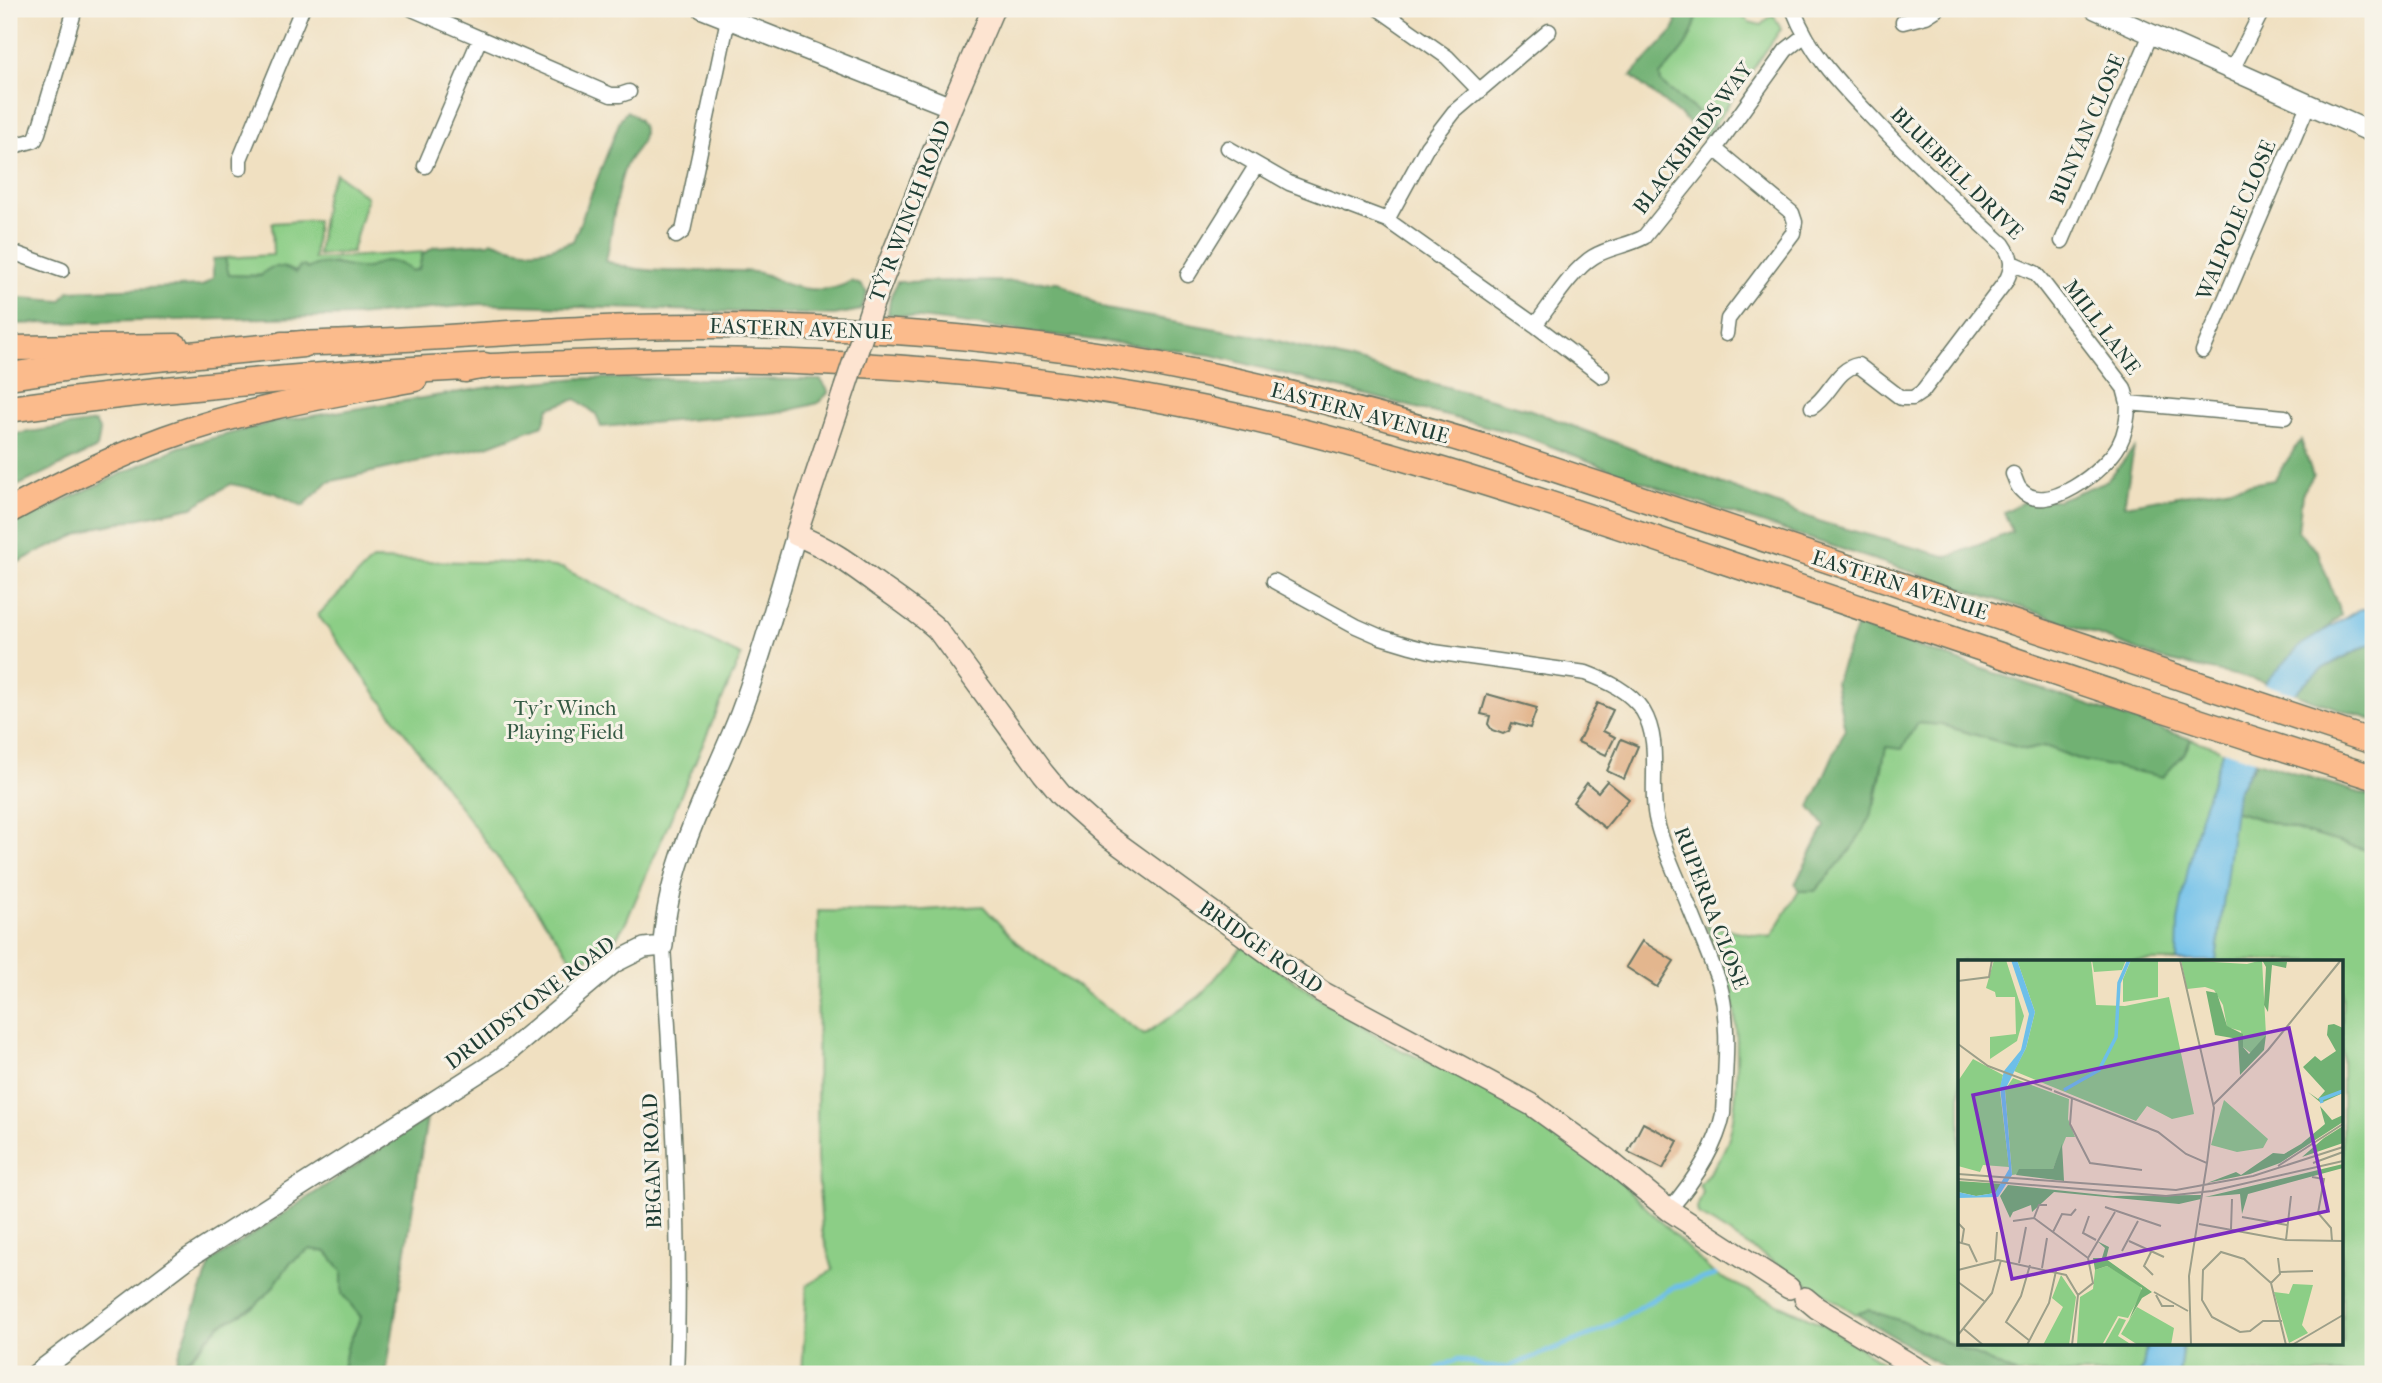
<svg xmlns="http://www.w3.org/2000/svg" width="2382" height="1383" viewBox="0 0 2382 1383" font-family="'IM FELL French Canon',serif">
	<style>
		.green { fill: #8cce86; stroke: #56865d; stroke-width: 2 }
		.forest { fill: #71b173; stroke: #487754; stroke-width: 2 }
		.water { fill: #6dbfe9; stroke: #467e8e; stroke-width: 2 }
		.pier { fill: #f0e0c1 }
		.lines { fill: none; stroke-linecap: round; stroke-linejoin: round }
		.stream { stroke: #6dbfe9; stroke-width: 5 }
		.building { fill: #e3b68e }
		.minor-casing { stroke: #687665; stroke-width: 17 }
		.tertiary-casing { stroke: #687665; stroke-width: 22 }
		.secondary-casing { stroke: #687665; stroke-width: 24 }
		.trunk-casing { stroke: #687665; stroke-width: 27 }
		.motorway-casing { stroke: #687665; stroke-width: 29 }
		.minor { stroke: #fff; stroke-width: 14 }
		.tertiary { stroke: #fff; stroke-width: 19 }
		.secondary { stroke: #fde4d1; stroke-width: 21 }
		.trunk { stroke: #fbbb8c; stroke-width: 24 }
		.motorway { stroke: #fbbb8c; stroke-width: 26 }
		.secondary-bridge-casing { stroke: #687665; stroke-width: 24; stroke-linecap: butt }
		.secondary-bridge { stroke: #fde4d1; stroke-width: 21 }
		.labels { text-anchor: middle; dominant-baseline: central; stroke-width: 6; stroke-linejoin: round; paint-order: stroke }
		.street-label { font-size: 21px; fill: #1f3d34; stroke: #f7f3e8 }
		.park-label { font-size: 21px; fill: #355a44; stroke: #f7f3e8 }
		.inset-river { fill: none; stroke: #6dbfe9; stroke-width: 3.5 }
		.inset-road { fill: none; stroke: #9c9f89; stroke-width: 2 }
		.view { fill: #7b2cbf; fill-opacity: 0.15; stroke: #7b2cbf; stroke-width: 3.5 }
		.inset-edge { fill: none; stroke: #1f3d34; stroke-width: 3.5 }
	</style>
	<rect width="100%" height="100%" fill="#f7f3e8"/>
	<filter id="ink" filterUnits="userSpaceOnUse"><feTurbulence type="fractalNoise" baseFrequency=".0143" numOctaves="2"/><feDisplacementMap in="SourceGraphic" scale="14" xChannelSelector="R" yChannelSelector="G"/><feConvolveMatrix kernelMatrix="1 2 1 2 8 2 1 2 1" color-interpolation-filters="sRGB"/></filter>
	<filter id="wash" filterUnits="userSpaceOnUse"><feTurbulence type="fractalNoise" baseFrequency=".00686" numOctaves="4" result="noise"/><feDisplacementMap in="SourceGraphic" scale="28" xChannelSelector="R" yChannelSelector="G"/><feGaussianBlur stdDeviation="1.57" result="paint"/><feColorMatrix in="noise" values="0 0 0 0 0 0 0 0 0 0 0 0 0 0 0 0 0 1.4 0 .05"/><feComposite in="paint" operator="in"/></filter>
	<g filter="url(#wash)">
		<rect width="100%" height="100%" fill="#f0e0c1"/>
		<path class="green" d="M1735,9l14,13 12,3 12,-11 8,15 -67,96 -53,-42 -1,-8c21,-23 33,-33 38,-65z
			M336,173l31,24 -15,55 -34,3 8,-62z
			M317,220l-3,39 112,-7 -4,3 -3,14 -8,2 -12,-8c-21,4 -45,10 -65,0 -36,8 -68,15 -106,12l-3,-17 48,-3 -1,-32z
			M372,560l150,3 40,5 179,88 -115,266 -15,24 -35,18 -258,-349z
			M1916,723l26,2 85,25 18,-4 35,14 104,-6 7,-15 32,11c-24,69 -43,138 -46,211h-217v382h187l-4,24 -5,7h-121l-149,-64 -12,4 -158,-100 -1,-6 6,-16 -4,-7c10,-12 21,-25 27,-40 13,-30 13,-111 7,-144 -5,-26 -17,-51 -27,-75l65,11 28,-46h16l61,-89 10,-56 16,3z
			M2233,811l140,41v522h-194l4,-31h159v-382h-126z
			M983,906l33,36 128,93 56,-39 43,-50 124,84 34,20 85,37 57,33 67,52 105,103 109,50 76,49h-1098l5,-89 26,-15 -11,-39 -5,-73 1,-247 77,1z
			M310,1249l17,3 15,19v23l19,23 -14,31 -5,26h-169l2,-8 16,-9 29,-32 34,-18 16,-16 20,-28z"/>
		<path class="forest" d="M1674,9h31l-7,1c-5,32 -17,42 -38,65l1,8 53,42 -7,12 -76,-61 42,-45 3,-6z
			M627,111c8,5 16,10 16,20 1,15 -12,22 -17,34 -12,31 -13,64 -20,96 46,18 100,6 148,11 14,1 23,9 35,13 21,6 44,7 62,-4l10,4 6,8 -6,17 -27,5 -352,-11 -126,12 -347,8v-27l52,4 8,-10 133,-5 11,-8v-19l12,-1 4,17 32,1c9,-13 23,-10 35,-3l3,-6 5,-1 4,3c17,-13 38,1 58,-1 8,-1 13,-7 20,-7 11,1 17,4 26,10l7,-2 3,-14 12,-8 55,-4 2,-2c32,12 50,13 82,0l48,-123z
			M970,281l89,1 47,27 161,29 264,72 293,113 124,34 64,-25 -8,-20 25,-13 29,1 49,-19 27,-33 -10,57 150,-25 27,-40 12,36 -11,18 -4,37 20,21 23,63 -75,67 -105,-23 -117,-44 -356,-116 -164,-63 -312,-81 -324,-41 2,-15 7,-17z
			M580,378l241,2 8,12 -11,11 -35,9 -182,15 -5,-13 -20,-15 -27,9 -6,17 -56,21 -159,36 -25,24 -28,-13 -44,-9 -39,23 -98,21 -58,25 -27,14v-41l170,-79 95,-25 229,-37z
			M95,422l5,10 -3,16 -88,42v-55z
			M1857,626l290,99 44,14 -7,15 -21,23 -83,-17 -35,-14 -18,4 -85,-25 -25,-2 -15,26 -16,-2 -15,70 -21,34 -35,40h-16l-4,-7 30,-58 -15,-19 35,-78 -10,-47z
			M2373,643v77l-79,-26 22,-22z
			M2257,761l116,36v55l-140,-41 4,-19z
			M427,1118l-41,256h-44l5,-26 14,-31 -19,-23v-23l-15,-19 -17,-3 -20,14 -20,28 -16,16 -34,18 -30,32 -15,9 36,-104z
			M1868,1310l31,10 118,54h-62l-99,-60z"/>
		<path class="water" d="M2360,609h13v34c-19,9 -41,18 -58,31 -38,28 -53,80 -78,118l-21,169h-39l1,-39 10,-53 12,-53 23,-66 43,-68 35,-37z
			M2147,1343h36l-4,31h-41l5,-7z"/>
		<path class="pier" d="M2261,683l37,12 -38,67 -41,-13z"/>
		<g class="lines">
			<path class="stream" d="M1433,1374l5,-6 21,-9 26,8h23l94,-37 70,-42 43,-13"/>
		</g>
		<g id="blocks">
			<path class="building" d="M1487,694l50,14 -7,20 -18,-5 -3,8 -6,3 -11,-4 -4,-6 2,-8 -9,-2z
				M1597,703l16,7 -10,21 12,6 -9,18 -28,-13z
				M1621,739l17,7 -14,33 -17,-8z
				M1607,781l22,18 -24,29 -32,-26 14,-19 11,9z
				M1642,941l32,20 -17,26 -31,-20z
				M1643,1123l35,18 -15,28 -35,-17z"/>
		</g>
	</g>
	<g filter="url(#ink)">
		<use href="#blocks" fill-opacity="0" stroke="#687665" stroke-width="2"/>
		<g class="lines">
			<defs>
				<path id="minor" d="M412,9l199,86h9l9,-3
					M1379,9l68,48 33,34
					M1793,9c19,49 50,78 85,115 40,42 82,81 125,120 9,13 11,22 3,37l-84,111 -9,6h-12l-43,-33c-22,4 -28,31 -46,42
					M1903,22l23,-6 11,-7
					M2232,70l31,-61
					M1228,148l61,35 98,37 148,105 67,51
					M1715,149l77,64 3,9 -2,11 -65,86 -2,15
					M9,150l1,-3 25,-7 3,-7 37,-124
					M425,166l55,-128
					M240,168v-9l62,-150
					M1387,220l40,-73 27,-35 95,-81
					M676,236l7,-5 45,-212
					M2062,241l89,-207
					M9,251l53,19
					M2012,263l23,10 6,7 83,108 4,15 157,14
					M1188,275l68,-109
					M1535,325c16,-20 36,-54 58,-68 16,-10 35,-11 51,-20l71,-88 71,-99 18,-14
					M2203,351l105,-246
					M2013,474c2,4 4,12 7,15 25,30 86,-20 99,-44 7,-13 9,-27 9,-42
					M1274,581l82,45 25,11 30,9 23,6 152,21c21,8 44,18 57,38 20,33 5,75 14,111 5,22 15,44 24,65 13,32 26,63 38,95 12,43 6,88 4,132 -7,35 -30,68 -54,96
					M663,946c9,142 19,286 13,428"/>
				<path id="tertiary" d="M703,9l248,98
					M2095,9l278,124
					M36,1374l151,-115 313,-200 114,-96 30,-15 19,-2c4,-84 47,-156 77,-232 22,-58 38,-119 56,-179"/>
				<path id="secondary" d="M872,306l79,-199 42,-98
					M845,388l-49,147c32,12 57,31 84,51 20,14 39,27 57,43l106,144 19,23 44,39 216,157 210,113 75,54 62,51 120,78
					M1805,1298l12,10 109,66"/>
				<path id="trunk" d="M282,344c138,-2 276,-18 414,-18 170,-1 343,13 510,48 99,21 196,47 293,77l874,291
					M9,348l167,-2
					M465,370l19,-4c72,-2 144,-6 215,-6 147,1 294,11 439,36 200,35 392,100 584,165 217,73 433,148 651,216
					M9,511c50,-27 102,-53 156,-73 80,-29 166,-43 250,-59"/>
				<path id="motorway" d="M9,376l76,-11 218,-21
					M9,409c157,-22 316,-35 475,-43"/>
			</defs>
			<use href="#minor" class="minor-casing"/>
			<use href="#tertiary" class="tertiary-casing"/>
			<use href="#secondary" class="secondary-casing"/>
			<use href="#trunk" class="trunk-casing"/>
			<use href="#motorway" class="motorway-casing"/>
			<use href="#minor" class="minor"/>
			<use href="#tertiary" class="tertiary"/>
			<use href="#secondary" class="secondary"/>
			<use href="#trunk" class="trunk"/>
			<use href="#motorway" class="motorway"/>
			<defs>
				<path id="secondary-bridge" d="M845,388l27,-82"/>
			</defs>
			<use href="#secondary-bridge" class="secondary-bridge-casing"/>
			<use href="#secondary-bridge" class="secondary-bridge"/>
		</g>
	</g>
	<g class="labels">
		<g class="street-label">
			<text transform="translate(2087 129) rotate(-67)">BUNYAN CLOSE</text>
			<text transform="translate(1693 138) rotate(-53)">BLACKBIRDS WAY</text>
			<text transform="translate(1957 173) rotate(45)">BLUEBELL DRIVE</text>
			<text transform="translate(910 211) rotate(-69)">TŶ'R WINCH ROAD</text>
			<text transform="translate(2236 220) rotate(-67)">WALPOLE CLOSE</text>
			<text transform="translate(2102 327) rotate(53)">MILL LANE</text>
			<text transform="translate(801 329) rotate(2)">EASTERN AVENUE</text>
			<text transform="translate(1360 413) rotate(15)">EASTERN AVENUE</text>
			<text transform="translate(1900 585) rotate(18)">EASTERN AVENUE</text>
			<text transform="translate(1711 908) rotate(69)">RUPERRA CLOSE</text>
			<text transform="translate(1261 947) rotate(35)">BRIDGE ROAD</text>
			<text transform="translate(530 1003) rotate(-37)">DRUIDSTONE ROAD</text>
			<text transform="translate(652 1161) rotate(-92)">BEGAN ROAD</text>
		</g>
		<g class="park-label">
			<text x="565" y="708">Ty'r Winch<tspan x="565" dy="24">Playing Field</tspan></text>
		</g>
	</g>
	<g transform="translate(1958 960)">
		<rect width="385" height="385" fill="#f0e0c1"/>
		<path d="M36,0h12l18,56 -7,25 -27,18v-22l26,-3 -1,-37h-19l-1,-5 -9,-4zM59,0h74l5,45 29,1 44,-9 25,117 -22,5 -25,-13 -11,15 -122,-50 12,-23 9,-36zM134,0h34l-4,10 -28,2zM173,0h27v37l-35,5v-23zM223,0l66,4 15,-4 4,75 -14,19 -9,-7 -2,-16 -14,-4 -4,-22 -9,-15 -9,-3 -18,2zM15,99l30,16 -3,16 9,76 -26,-2 -3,7 -22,-6v-85zM55,118l56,21 -1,20 7,18h-9l-13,32 -41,6 -7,-85zM266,140l44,39 -5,9 -26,4 -26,-7zM149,306l33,19 2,7 -14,26 -10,-2 -16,29h-25l3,-48 13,-8 2,-19zM103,315l15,22 -7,48h-26l20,-38 -11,-9zM335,324l20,1 -11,40 6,8 -19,10 -15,-51 15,2zM179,347l37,21 -3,17h-33l-17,-11zM161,358l7,2 -8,16 14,9h-28z" fill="#8cce86"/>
		<path d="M304,0l25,2 -1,6 -14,-3 -4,47 -4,-7 2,-38zM248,31l11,2 10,33 16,8v13l6,7 17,-19 -2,15 -24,25 -2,-36 -23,-4zM376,64l9,4v65l-22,10 -13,-11 10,7 7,-8 -22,-24 12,-11 6,5 15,-10 -9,-16 1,-10zM362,146l12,14 11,-5v7l-63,41 -30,11 -43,9 29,-11 5,3 32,-22 11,1 17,-10 24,-20zM385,166v17l-41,14 22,-19zM104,184l2,37 -48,-6 3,-6h34zM385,204v4l-95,26 -6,20 -2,-20 -35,3zM0,221l46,3 -9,9 -19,3 -18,-4zM50,225l105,11 88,-1v4l-22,5 -125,-12 -22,20 -1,-7 -18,7 -3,6 -10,-22zM139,281l12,6 -3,12 46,33 -10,6 -13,22 13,-32 -35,-22 -12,4 -2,-12h9l3,-10z" fill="#71b173"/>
		<path d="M53,0h6l18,52 -9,36 -21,42 7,85 -14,22 -40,1v-6l18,4 19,-3 14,-24 -9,-82 4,-16 17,-21 8,-36z" fill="#6dbfe9"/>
		<path class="inset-river" d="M106,130l35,-20 17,-33 3,-54 10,-23M364,143l-1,-4 22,-8"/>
		<path class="inset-road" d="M222,0l34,148 -7,55M0,21l31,-4 3,-17M0,84l30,22 64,24M96,131l104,41 28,22 21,9 -18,113 2,69M114,138l-2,26 20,39 52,7M255,145l55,-55 73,-90M355,203l30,-11M320,206l65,-42M0,214l218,16 77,-14 90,-29M354,217l12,2 -6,34 13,15 1,13M0,219l208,17 46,-5 131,-30M147,247l56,19M131,256l-6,17 13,7M284,257l45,8M76,258l5,-13h8M55,261l21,-3 54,40 5,25 -15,12M0,263l6,6 -2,13M241,264l87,16 57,1M273,269l1,-30M95,272l9,-18 9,1 5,-6M328,280l5,-44M171,281l35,16M0,282l11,3 8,17M164,291l16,-30M193,292l-7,14 9,9M130,298l27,-46M37,300l2,-28M61,303l7,-36M72,305l-9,31 -15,26 24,19M84,308l5,-30M0,310l40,-10 68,15 12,20 -6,50M322,312l33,-1M0,322l26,19M313,323l-27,-24 -23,-7 -18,18 -1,30 10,17 28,15 10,-1 13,-10h19M313,323l15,62M313,323l9,-9 -2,-16M196,332l34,19M198,335l6,11h12M6,369l19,16M0,375l34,-42 9,-33M69,385l22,-42 7,-32M334,385l51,-30"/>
		<path class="view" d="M331,68l39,183 -316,68 -39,-184z"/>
		<rect width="385" height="385" class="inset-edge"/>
	</g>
	<rect width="2382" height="1383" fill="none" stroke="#f7f3e8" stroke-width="35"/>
</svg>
